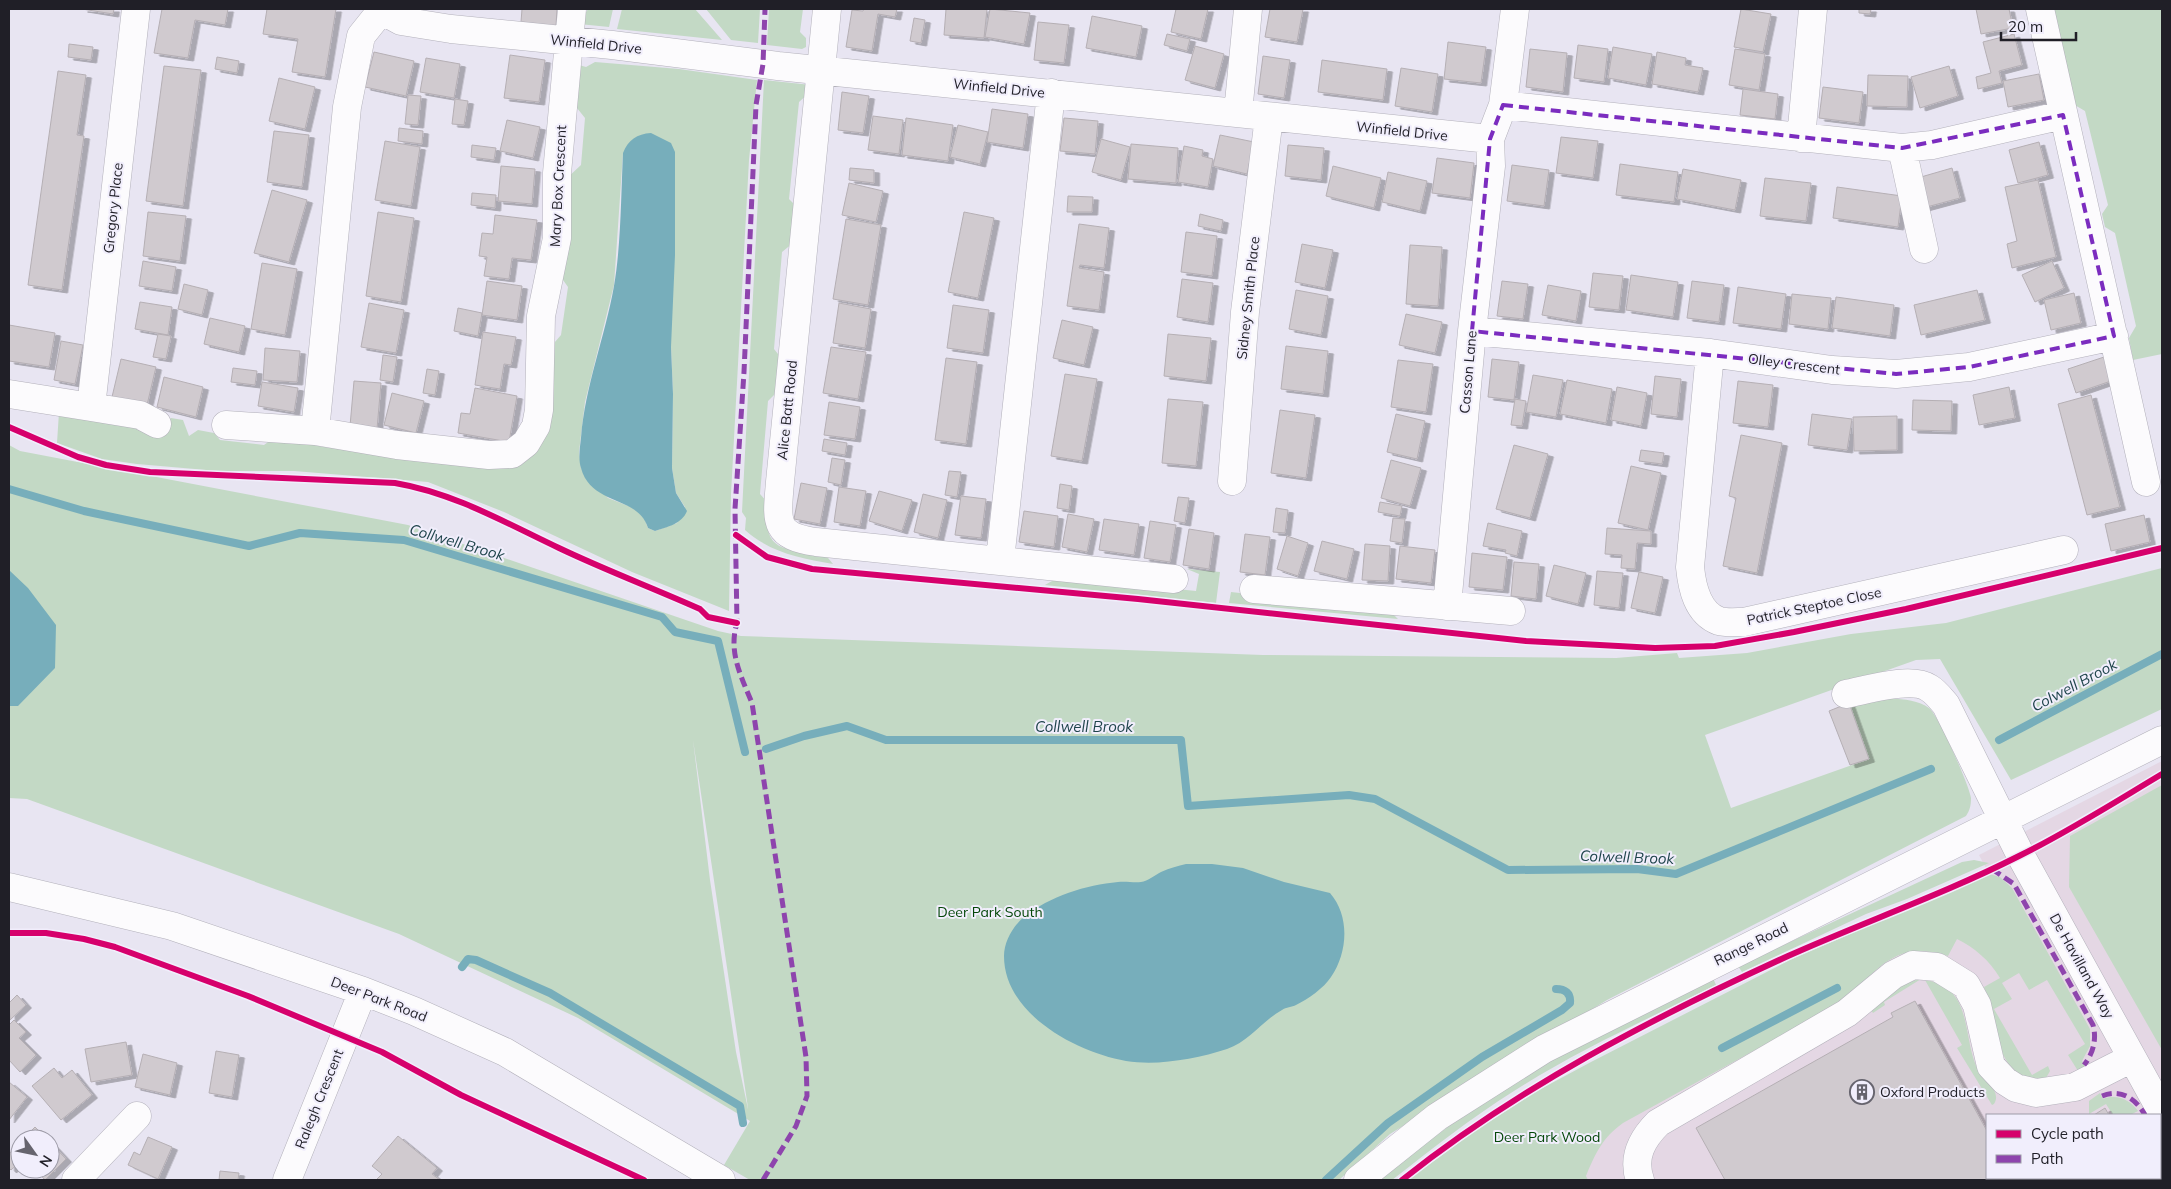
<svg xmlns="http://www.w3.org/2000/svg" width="2171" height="1189" viewBox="0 0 2171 1189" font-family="Mulish,sans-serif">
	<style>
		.industrial { fill: #e4d7e4; fill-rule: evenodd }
		.green { fill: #c3d9c5; fill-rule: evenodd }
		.water { fill: #77aebb }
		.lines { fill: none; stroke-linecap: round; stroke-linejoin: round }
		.stream { stroke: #77aebb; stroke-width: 8 }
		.building { fill: #d0cacf; stroke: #b5afb4; filter: url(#shadow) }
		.minor-casing { stroke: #b3b1bb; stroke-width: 29 }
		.minor { stroke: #fcfbfd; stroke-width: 28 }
		.quiet { stroke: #8e44ad; stroke-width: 5; stroke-dasharray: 10 5; stroke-linecap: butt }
		.cycleway-casing { stroke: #f1eefc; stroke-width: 9 }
		.cycleway { stroke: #d6006c; stroke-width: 6 }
		.marked { fill: none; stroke: #7b2cbf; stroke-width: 4; stroke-dasharray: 10 6; stroke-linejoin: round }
		.labels { text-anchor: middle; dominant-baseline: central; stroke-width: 4; stroke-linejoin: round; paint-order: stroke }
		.street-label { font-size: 14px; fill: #201f27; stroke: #f1eefc }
		.park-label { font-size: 14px; fill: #044709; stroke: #f1eefc }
		.poi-label { font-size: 14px; fill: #201f27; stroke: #f1eefc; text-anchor: start }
		.water-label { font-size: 15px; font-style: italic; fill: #1f444b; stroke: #f1eefc }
	</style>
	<defs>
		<filter id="shadow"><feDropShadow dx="5.5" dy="3" stdDeviation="0" flood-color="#0004"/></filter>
	</defs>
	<rect width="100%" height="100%" fill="#e8e5f2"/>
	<path class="industrial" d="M2162,761v419h-588l20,-40 377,-257 18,-9 -10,-19zM1987,1115h173v63h-173z"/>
	<path class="green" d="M588,9h25l-4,18 -30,-3z
		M622,9h73l27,31 -105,-11z
		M706,9h54l-2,34 -27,-3z
		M769,9h34l-3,23 6,6v9l-4,2 -35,-4z
		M2049,9h113v345l-29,6 -4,-22 7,-12 -21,-93 -10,-6 -3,-13 6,-9 -23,-94 -12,-7z
		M595,62l84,7 78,11 -8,80 -18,334 -2,117 -97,-39 -128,-60 -76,-30 -134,-11h-76l-81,-7 -35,-5 -45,-16 2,-31 102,20 10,-14 12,2 6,16 9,-6 16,3 6,7 44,5 11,-8 49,10 184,18 40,-115 13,-15 7,-48 -10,-14 8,-94 15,-14 4,-47 -12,-15 6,-38 7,2zM623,153l48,194 2,47 -1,74 4,25 9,14 -8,16 -22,8 -7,-3 -5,-13 -12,-8 -23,-9 -27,-30 -2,-16 6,-50 29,-117z
		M764,80l47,5 -2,8 -10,9 -10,97 8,8 -4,36 -11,9 -8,97 8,10 -4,32 -10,10 -8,93 8,9c-7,49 16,47 56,50l9,11c-33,-6 -62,-11 -88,-34l1,-12 -4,-6z
		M9,445l11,6 388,74 310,106 23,5 522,19 353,3 61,-5 2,5 68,-5 104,-19 95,-11 216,-55v141l-151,71 -71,-121 -24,1 -211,75 26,73 138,-49 -20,-56c23,-4 60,-9 80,5 9,6 40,77 42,90 0,7 -1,12 -5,18l-359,184 -217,134 -51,46h-589l-26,-15 26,-44 -172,-103 -179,-84 -372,-135 -18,-1zM693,740l55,368v1l-12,-57 -26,-172z
		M1187,569l33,3 -4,31 -171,-18 14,-8 137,14 3,-17z
		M1231,592l158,18 9,9 -169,-16z
		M2162,785v265l-93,-163 1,-51z
		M1974,860l15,3 -82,36 -41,15 -124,58 -4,-6 224,-104z
		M1989,874l11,3 12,11 78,141v17l-8,15 4,7 -8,3 -10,-16 17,-11 -38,-64 -18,10 -10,-17 -17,10 10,16 -18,10 38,66 16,-9 2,5 -4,7c-5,3 -13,2 -18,0 -36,-13 -31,-61 -44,-91l16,-9c-11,-18 -25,-30 -43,-39l-9,17c-57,-17 -69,16 -108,47l-217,120c-20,14 -28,31 -37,53l2,4h-180l67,-49 62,-40 54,-29 199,-102z
		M1713,978l3,7c-68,34 -138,65 -202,106 -43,27 -82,58 -122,89h-13c44,-35 88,-69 135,-98 65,-38 132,-71 199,-104z
		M1921,979l-37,23 1,3 -12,8 -2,-3c15,-14 28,-27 50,-31z
		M1925,980c50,7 36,59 54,92 6,10 23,19 15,32l-2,1 -35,-57 5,-3z
		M2100,1093l3,6c14,-5 26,0 35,12l-8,4h-17l-7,-11 -17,10v-13z"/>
	<path class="water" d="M651,133l20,10 4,9v103l-4,92 2,47 -1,74 4,25 11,18c-5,13 -20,16 -32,20l-7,-3c-10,-33 -57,-22 -67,-60 -3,-9 -1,-21 0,-30 4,-52 24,-101 33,-152 7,-40 7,-92 9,-133 5,-13 14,-19 28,-20z
		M9,570l19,18 28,37 -1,43 -37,38h-9z
		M1186,864h26l31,4 41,14 46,11c20,23 18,59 1,84 -7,11 -23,22 -35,28 -4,2 -10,2 -14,5 -20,11 -33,32 -55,39 -31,10 -69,17 -101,12 -50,-9 -122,-47 -122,-105 0,-14 9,-30 20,-39 26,-21 62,-32 94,-35 8,-1 16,1 23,0 7,-1 14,-7 20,-10 9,-4 17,-6 25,-8z"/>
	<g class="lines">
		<path class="stream" d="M9,489l75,22 165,35 51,-13 104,7 258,77 13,15 43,9 27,111
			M1999,740l163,-86
			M766,749l38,-13 43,-10 39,14h295l7,66 161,-11 26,4 133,71 129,-1 39,5 255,-105
			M462,967l6,-8 8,1 74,33 190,113 3,17
			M1722,1048l115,-60
			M1326,1180l62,-57 94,-66 80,-47 8,-7c1,-10 -5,-14 -14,-14"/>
	</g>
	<path class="building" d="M82,9h32l-1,5z
		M162,9h66l-3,16 -30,-5 -7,38 -34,-5z
		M267,9h69l-11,68 -33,-5 6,-33 -35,-5z
		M522,9h35l-1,17 -35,-4z
		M864,9h33l-2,8 -17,-3 -6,37 -26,-4 6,-37 11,1z
		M946,9h41l-3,29 -40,-3z
		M990,9l40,4 -6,31 -39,-7z
		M1176,9h32l-7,30 -30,-7z
		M1270,9h33l-6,33 -32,-5z
		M1741,9l30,5 -8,38 -29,-5z
		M1859,9h12l-1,5 -11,-1z
		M1976,9h33l4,19 -32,6z
		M1092,16l50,10 -6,31 -50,-9z
		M914,18l11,2 -4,23 -11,-2z
		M1038,22l31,3 -5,38 -30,-3z
		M1167,34l23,5 -3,12 -23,-6z
		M2014,34l8,31 -23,6 3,12 -24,6 -2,-12 15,-4 -8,-31z
		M1448,42l38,5 -5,36 -37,-4z
		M69,44l24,3 -2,13 -23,-3z
		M1578,45l30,4 -4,33 -30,-4z
		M1195,46l29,8 -9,34 -30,-8z
		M1613,47l39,7 -6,31 -38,-7z
		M1530,49l37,4 -4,39 -37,-5z
		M1735,49l30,5 -6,36 -30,-5z
		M374,52l40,9 -8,35 -41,-9z
		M1657,52l29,6 -1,7 18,3 -5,24 -46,-8z
		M510,55l35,5 -6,42 -35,-4z
		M1263,56l27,4 -6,38 -26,-4z
		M217,57l22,4 -2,12 -22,-4z
		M426,58l34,6 -6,34 -34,-6z
		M1322,60l65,9 -4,31 -65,-8z
		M164,66l37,4 -18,136 -37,-5z
		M1949,66l9,30 -38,12 -9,-31z
		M1401,68l37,6 -6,38 -37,-6z
		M58,71l28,4 -9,60 7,1 -22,154 -34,-5z
		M2039,74l5,26 -36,7 -5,-26z
		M1868,75l40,1 -1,31 -40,-1z
		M279,78l36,9 -10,42 -36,-8z
		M1823,87l40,5 -4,31 -40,-5z
		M1743,89l35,5 -3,25 -35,-4z
		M842,92l27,4 -6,37 -25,-3z
		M408,95l13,1 -3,29 -13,-1z
		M455,99l13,2 -4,24 -12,-1z
		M992,109l36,5 -5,34 -36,-6z
		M873,116l30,4 -4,34 -31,-4z
		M906,118l47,7 -5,36 -46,-6z
		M1064,118l34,3 -3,33 -35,-3z
		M507,120l33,7 -7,31 -33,-7z
		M958,125l30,7 -8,32 -30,-7z
		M399,128l24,3 -1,13 -24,-3z
		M274,131l35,4 -7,52 -35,-5z
		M1220,135l34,7 -7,32 -34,-8z
		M1561,137l37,4 -5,37 -37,-5z
		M1101,139l29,8 -9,33 -29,-8z
		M385,141l35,6 -9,59 -36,-6z
		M2039,142l9,33 -30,8 -9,-33z
		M1131,144l47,4 -2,35 -48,-4z
		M472,145l24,3 -2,12 -23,-3z
		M1288,145l36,3 -3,32 -36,-4z
		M1184,146l19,4 -1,6 11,3 -5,28 -30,-5z
		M1437,158l37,5 -4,35 -38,-5z
		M1620,164l58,8 -4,30 -58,-7z
		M1512,165l37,5 -5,36 -37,-5z
		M501,166l34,3 -3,35 -34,-3z
		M1333,166l48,12 -7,30 -48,-12z
		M850,168l24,2v13l-25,-3z
		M1952,168l8,30 -37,10 -9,-29z
		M1683,169l58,11 -6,30 -58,-11z
		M1388,172l39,9 -7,30 -38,-9z
		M1765,178l46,5 -5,38 -46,-5z
		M2038,180l18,77 -44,11 -5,-24 10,-3 -12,-54z
		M849,183l34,8 -7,31 -34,-7z
		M1837,187l65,9 -4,31 -65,-9z
		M272,190l35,10 -18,62 -35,-9z
		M472,193l24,2 -1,13 -24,-3z
		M1068,196l25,1 -1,15h-25z
		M148,212l38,4 -6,45 -37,-5z
		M378,212l36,6 -13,84 -35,-6z
		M964,212l30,6 -16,80 -30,-6z
		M1200,214l23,6 -2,11 -23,-5z
		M495,215l42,5 -6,40 -19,-2 -3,21 -25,-3 3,-19 -8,-1 3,-23 11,1z
		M846,219l35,6 -13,80 -35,-6z
		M1079,224l30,4 -5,40 -24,-3 -1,3 25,4 -5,38 -32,-4z
		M1186,232l31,4 -5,40 -31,-4z
		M1302,244l31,6 -8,38 -30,-6z
		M1410,245l32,2 -4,59 -32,-2z
		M143,261l33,6 -4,24 -33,-5z
		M2052,261l12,27 -29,14 -13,-27z
		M262,263l35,6 -12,66 -34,-6z
		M1593,273l30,3 -4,34 -30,-3z
		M1631,275l47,7 -5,35 -47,-7z
		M1182,279l31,4 -5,39 -31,-5z
		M487,281l35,5 -5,34 -35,-5z
		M1502,281l26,3 -5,35 -26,-3z
		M1692,281l32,4 -5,37 -32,-4z
		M184,284l24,6 -6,25 -24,-6z
		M1548,285l33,6 -5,30 -34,-6z
		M1738,287l48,7 -5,35 -48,-6z
		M1296,290l32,6 -7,39 -32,-6z
		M1977,290l8,30 -64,15 -7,-30z
		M2074,293l7,30 -30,7 -7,-30z
		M1792,294l39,4 -3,31 -39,-5z
		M1836,297l58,8 -4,31 -58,-8z
		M140,302l32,5 -4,28 -33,-6z
		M369,303l35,7 -8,43 -35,-6z
		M839,303l32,6 -6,39 -32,-5z
		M953,305l36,5 -6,43 -36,-5z
		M458,308l24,5 -4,23 -24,-5z
		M1406,314l36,8 -7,31 -36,-8z
		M210,318l35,8 -6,26 -35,-8z
		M1062,320l31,7 -9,38 -31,-7z
		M9,325l46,8 -6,34 -40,-6z
		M483,332l33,5 -5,28 -7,-1 -4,25 -25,-4z
		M158,334l13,2 -5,23 -13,-2z
		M1168,334l43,4 -5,43 -42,-5z
		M61,341l22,4 -8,39 -21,-4z
		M1286,346l42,5 -5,43 -42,-5z
		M831,347l35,5 -8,47 -35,-6z
		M265,348l35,3 -3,31 -34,-2z
		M383,355l14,2 -4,25 -13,-2z
		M2104,357l7,24 -35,12 -8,-24z
		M946,358l31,4 -11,82 -31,-4z
		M121,359l35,8 -9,38 -35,-8z
		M1492,359l27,3 -5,38 -26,-3z
		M1398,360l35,4 -7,48 -35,-5z
		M233,368l24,3 -2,14 -24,-3z
		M427,369l12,2 -4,24 -12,-2z
		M1065,374l32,5 -15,82 -31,-5z
		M1533,375l30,5 -7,37 -30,-5z
		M1655,376l26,3 -4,38 -26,-3z
		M164,377l39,10 -7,30 -39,-10z
		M1567,380l45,9 -6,34 -46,-9z
		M354,381l27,2 -4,46 -27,-3z
		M1738,381l35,4 -5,42 -35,-4z
		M262,382l36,6 -4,24 -36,-6z
		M1617,387l30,6 -6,33 -30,-6z
		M2009,387l6,31 -36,7 -6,-30z
		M475,388l42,8 -8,46 -51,-9 3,-20 9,1z
		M392,393l32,8 -8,32 -32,-8z
		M2091,395l29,112 -33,8 -29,-111z
		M1168,399l35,3 -7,64 -34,-3z
		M1515,399l11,2 -4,25 -11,-1z
		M1913,400l39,1 -1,30 -39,-1z
		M829,402l31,5 -5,32 -31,-4z
		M1280,410l35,5 -9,63 -35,-5z
		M1396,414l29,7 -8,38 -30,-7z
		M1812,414l40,5 -5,31 -39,-5z
		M1897,416v34l-43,1 -1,-34z
		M1741,435l41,8 -25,130 -34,-7 13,-68 -7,-2z
		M824,439l23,4 -2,12 -23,-4z
		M1514,445l34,9 -18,64 -34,-9z
		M1641,450l23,3 -2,11 -23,-3z
		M832,458l13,2 -4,25 -13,-3z
		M1391,460l30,8 -11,38 -29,-8z
		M1631,466l30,7 -13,57 -30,-7z
		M949,471l12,1 -4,25 -12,-2z
		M801,483l26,5 -7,36 -26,-5z
		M1060,484l12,2 -3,24 -12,-2z
		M839,487l27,4 -6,35 -26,-4z
		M879,491l33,9 -10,31 -33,-10z
		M923,494l24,6 -9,38 -24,-6z
		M961,496l25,3 -5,39 -26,-3z
		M1178,497l11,1 -4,25 -11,-2z
		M1380,502l22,4 -2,10 -22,-4z
		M1276,508l12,2 -3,23 -12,-1z
		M1024,511l34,5 -4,31 -35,-5z
		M1068,514l26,5 -7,33 -25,-5z
		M2144,515l6,27 -39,9 -6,-27z
		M1393,518l12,1 -3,24 -12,-2z
		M1104,519l35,5 -5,31 -35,-5z
		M1150,521l26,4 -6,37 -26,-4z
		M1488,523l34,8 -5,25 -12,-3 1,-3 -23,-4z
		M1607,528l44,3v13l-14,-1 -2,26 -14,-1 1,-13 -17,-1z
		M1189,529l25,4 -5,36 -26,-4z
		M1245,534l25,3 -5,38 -25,-3z
		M1287,536l21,7 -10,33 -21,-7z
		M1322,541l32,8 -7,30 -33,-8z
		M1365,544l25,2 -2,35 -26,-1z
		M1400,546l35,4 -4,33 -35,-4z
		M1472,553l35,4 -4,33 -34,-3z
		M1514,562l25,2 -3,35 -25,-3z
		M1554,565l32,8 -8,31 -32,-8z
		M1597,571l26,2 -4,35 -25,-3z
		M1639,572l24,5 -8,36 -24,-5z
		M1849,703l20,56 -19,6 -21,-54z
		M17,995l9,10 -16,15 -1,-17z
		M1915,1001l72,130v47h30l1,2h-293l-29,-52 197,-111 -2,-4z
		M14,1020l12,12 -7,6 17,17 -16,17 -11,-12v-35z
		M126,1042l6,33 -41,7 -6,-33z
		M216,1051l23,4 -7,42 -23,-4z
		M143,1054l34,9 -7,32 -35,-8z
		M54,1068l8,10 10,-8 20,25 -31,25 -29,-34z
		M9,1082l18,15 -18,23z
		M2105,1108l4,7h-15z
		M35,1127l12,12h-24z
		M398,1136l39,32 -5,6 8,6h-64l6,-6 -10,-8z
		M148,1137l24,10 -14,32 -30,-14 6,-13 6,3z
		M20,1142v20l-9,8 -2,-2v-14z
		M50,1142l16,17 -21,21 -10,-11h15z
		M220,1171l19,2 -1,7h-19z"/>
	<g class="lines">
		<defs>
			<path id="minor" d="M379,9l22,12 50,8 161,16 166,21 712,73
				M827,9l-47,473c-3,37 -8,54 36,60l358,37
				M2040,9l106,473
				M1503,105l399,43 30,-3 131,-30
				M1238,113l10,-104
				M1801,138l12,-129
				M1902,148l22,101
				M1472,331l238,22 122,17 64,4 73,-7 145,-31
				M1710,353l-20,214c2,20 7,46 29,54 7,2 18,1 25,1l320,-72
				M9,394l82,13 45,-398
				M91,407l49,8 17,9
				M226,425l89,6 82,14 92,10 23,-1 14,-11 10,-17 3,-16 2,-94 16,-78v-65l15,-164
				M315,431l32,-324 14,-71 20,-25
				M1232,481l13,-169 24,-195
				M1000,560l51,-467
				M1254,589l257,22
				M1447,606l25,-275 19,-165 -1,-27 13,-34 12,-96
				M1846,694c21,-4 65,-18 83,-6 7,4 12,11 17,17l75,151 141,256
				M9,887l163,39 191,65 51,20 91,41 216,128
				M76,1180l61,-64
				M287,1180l76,-189
				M1358,1180l79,-63 107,-68 618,-309
				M1640,1180c-8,-23 2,-41 18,-57l189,-110 46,-38 20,-10 24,2 29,18 11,20 14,61 14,15 11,7 20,5 39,-6 57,-29"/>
		</defs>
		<use href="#minor" class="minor-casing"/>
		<use href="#minor" class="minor"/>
		<path class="quiet" d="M1992,869l22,15 79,141c4,14 0,29 -9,40
			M2102,1096c19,-8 34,3 43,19
			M2160,1141l2,4
			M763,1180l33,-54 11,-30 -1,-39 -54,-354c-11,-27 -24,-51 -15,-80l-2,-114 9,-137 12,-267 7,-41 2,-55"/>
		<defs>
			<path id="cycleway" d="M9,427l69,30 28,8 44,7 245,11c59,10 111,40 164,65 46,22 94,40 141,61l8,8 29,6
				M736,535l31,22 45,12 326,30 388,42 129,7 60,-2 79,-14 112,-23 256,-61
				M9,933h37l38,6 31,8 133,49 134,56 79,43 183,85
				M1402,1180c117,-93 250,-162 386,-224 76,-34 156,-62 231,-100 49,-24 96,-54 143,-82"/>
		</defs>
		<use href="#cycleway" class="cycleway-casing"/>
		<use href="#cycleway" class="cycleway"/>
	</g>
	<path class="marked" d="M1503,105l399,43 161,-33 51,221 -145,31 -73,7 -424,-43 18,-192z"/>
	<defs>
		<symbol id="building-ring" viewBox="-11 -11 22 22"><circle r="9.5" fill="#f1eefc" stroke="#66646e" stroke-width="1.5"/><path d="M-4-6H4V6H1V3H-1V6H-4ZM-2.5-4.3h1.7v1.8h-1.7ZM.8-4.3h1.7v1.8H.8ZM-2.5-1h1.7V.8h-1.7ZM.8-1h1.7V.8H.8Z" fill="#66646e"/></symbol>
	</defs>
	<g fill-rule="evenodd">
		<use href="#building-ring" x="1848" y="1078" width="28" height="28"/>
	</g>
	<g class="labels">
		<g class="street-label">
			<text transform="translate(596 44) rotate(6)">Winfield Drive</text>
			<text transform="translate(999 88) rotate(6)">Winfield Drive</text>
			<text transform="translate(1402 131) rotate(6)">Winfield Drive</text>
			<text transform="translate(558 186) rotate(-87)">Mary Box Crescent</text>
			<text transform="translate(113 208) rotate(-84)">Gregory Place</text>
			<text transform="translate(1248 298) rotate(-84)">Sidney Smith Place</text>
			<text transform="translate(1794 364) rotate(7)">Olley Crescent</text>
			<text transform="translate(1468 372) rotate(-85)">Casson Lane</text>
			<text transform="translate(787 410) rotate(-84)">Alice Batt Road</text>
			<text transform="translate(1814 606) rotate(-12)">Patrick Steptoe Close</text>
			<text transform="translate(1751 944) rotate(-26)">Range Road</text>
			<text transform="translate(2082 966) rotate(61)">De Havilland Way</text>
			<text transform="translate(379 999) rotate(21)">Deer Park Road</text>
			<text transform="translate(319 1099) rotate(-68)">Ralegh Crescent</text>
		</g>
		<g class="park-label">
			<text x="990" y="912">Deer Park South</text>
			<text x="1547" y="1137">Deer Park Wood</text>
		</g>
		<g class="poi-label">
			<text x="1880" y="1092">Oxford Products</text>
		</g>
		<g class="water-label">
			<text transform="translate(457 542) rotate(16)">Collwell Brook</text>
			<text transform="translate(2074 685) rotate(-28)">Colwell Brook</text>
			<text x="1084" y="726">Collwell Brook</text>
			<text transform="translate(1627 857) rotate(2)">Colwell Brook</text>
		</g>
	</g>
	<rect width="2171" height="1189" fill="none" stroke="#201f27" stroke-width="20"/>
	<rect x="1986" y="1114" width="175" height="65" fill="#f1eefc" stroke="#9d9ba7"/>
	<rect x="1996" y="1130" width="25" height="8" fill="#d6006c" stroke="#9d9ba7"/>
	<text x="2031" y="1139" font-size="15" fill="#201f27">Cycle path</text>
	<rect x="1996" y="1155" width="25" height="8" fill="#8e44ad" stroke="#9d9ba7"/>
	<text x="2031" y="1164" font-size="15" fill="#201f27">Path</text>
	<g transform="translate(35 1154) rotate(123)"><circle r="24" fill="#f1eefc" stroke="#9d9ba7"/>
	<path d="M0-4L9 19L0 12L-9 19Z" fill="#66646e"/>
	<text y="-8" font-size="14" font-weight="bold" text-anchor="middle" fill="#201f27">N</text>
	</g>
	<path d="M2001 32v8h75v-8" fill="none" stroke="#201f27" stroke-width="2.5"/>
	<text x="2008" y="32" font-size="15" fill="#201f27" stroke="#f1eefc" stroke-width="4" paint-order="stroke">20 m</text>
</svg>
